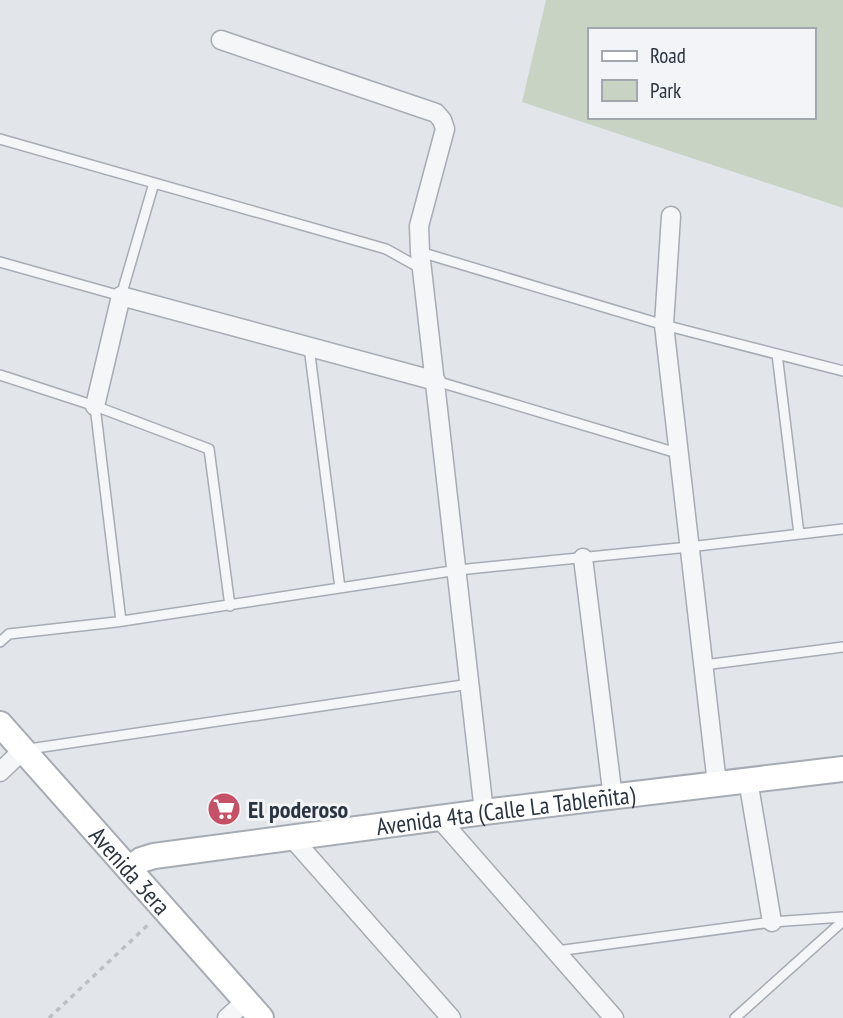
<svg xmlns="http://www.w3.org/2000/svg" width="843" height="1018" viewBox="0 0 843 1018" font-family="'PT Sans Narrow',sans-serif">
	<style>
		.green { fill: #c8d3c4; fill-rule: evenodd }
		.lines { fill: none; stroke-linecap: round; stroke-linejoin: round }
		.lane-casing { stroke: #a7acb4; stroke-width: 12 }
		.street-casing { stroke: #a7acb4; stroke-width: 21 }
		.secondary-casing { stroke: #a7acb4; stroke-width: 28 }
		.path { stroke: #bcc0c5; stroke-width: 3.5; stroke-dasharray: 5 5; stroke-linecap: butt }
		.lane { stroke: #f5f6f8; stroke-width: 9 }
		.street { stroke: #f5f6f8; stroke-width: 18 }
		.secondary { stroke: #fff; stroke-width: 24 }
		.labels { text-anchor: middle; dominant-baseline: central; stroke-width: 6; stroke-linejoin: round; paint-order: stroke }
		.poi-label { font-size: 24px; font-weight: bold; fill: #2b3441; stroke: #f2f4f7; text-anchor: start }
		.street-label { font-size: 24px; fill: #2b3441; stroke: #f2f4f7 }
	</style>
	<rect width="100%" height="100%" fill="#e2e5ea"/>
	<path class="green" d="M546,0h297v208l-321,-106zM589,30h224v87h-224z"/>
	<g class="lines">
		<defs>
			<path id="lane" d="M0,139l386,110 36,20
				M420,252l244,73 179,46
				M0,262l121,34 33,-113
				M309,347l31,241
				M777,354l22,180
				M0,375l95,31 114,43 21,157
				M436,381l241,72
				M95,406l26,215
				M0,642l9,-8 107,-12 342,-52 231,-23 154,-18
				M704,665l139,-18
				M29,749l441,-65
				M557,951l215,-29 71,-5
				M735,1018l108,-97"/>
			<path id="street" d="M221,40l215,73 6,7 3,9 -26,97 1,26 64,560
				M671,216l-7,109 53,459
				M95,406l26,-110 315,85
				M583,558l30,240
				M0,772l23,-22
				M748,780l24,142
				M439,818l175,200
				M293,839l158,179
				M227,1018l19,-17"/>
			<g id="secondary">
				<path id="s1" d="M0,724l261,294"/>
				<path id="s2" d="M129,869l12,-9 13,-4 330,-44 359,-43"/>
			</g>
		</defs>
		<use href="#lane" class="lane-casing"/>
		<use href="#street" class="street-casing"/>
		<use href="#secondary" class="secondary-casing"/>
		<path class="path" d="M49,1018l101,-95"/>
		<use href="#lane" class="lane"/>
		<use href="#street" class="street"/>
		<use href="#secondary" class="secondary"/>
	</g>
	<defs>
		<symbol id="supermarket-disc" viewBox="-11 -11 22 22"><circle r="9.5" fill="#c65065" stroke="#f2f4f7"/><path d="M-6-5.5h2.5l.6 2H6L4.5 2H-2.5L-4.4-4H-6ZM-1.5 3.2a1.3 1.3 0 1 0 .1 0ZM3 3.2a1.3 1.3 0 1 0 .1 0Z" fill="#fff"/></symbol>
	</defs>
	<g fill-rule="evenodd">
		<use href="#supermarket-disc" x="205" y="790" width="38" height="38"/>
	</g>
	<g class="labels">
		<g class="poi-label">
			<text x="248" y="809">El poderoso</text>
		</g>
		<g class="street-label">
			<text stroke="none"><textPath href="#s2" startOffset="383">Avenida 4ta (Calle La Tableñita)</textPath></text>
			<text stroke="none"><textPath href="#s1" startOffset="196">Avenida 3era</textPath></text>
		</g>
	</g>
	<rect x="588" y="28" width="228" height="91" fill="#f2f4f7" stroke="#a2a7ae" stroke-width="2"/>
	<rect x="602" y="51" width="35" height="10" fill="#ffffff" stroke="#a2a7ae" stroke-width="2"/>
	<text x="650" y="63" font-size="21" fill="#2b3441">Road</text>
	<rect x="602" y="80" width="35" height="21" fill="#c8d3c4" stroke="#a2a7ae" stroke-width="2"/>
	<text x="650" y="98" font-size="21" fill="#2b3441">Park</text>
</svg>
